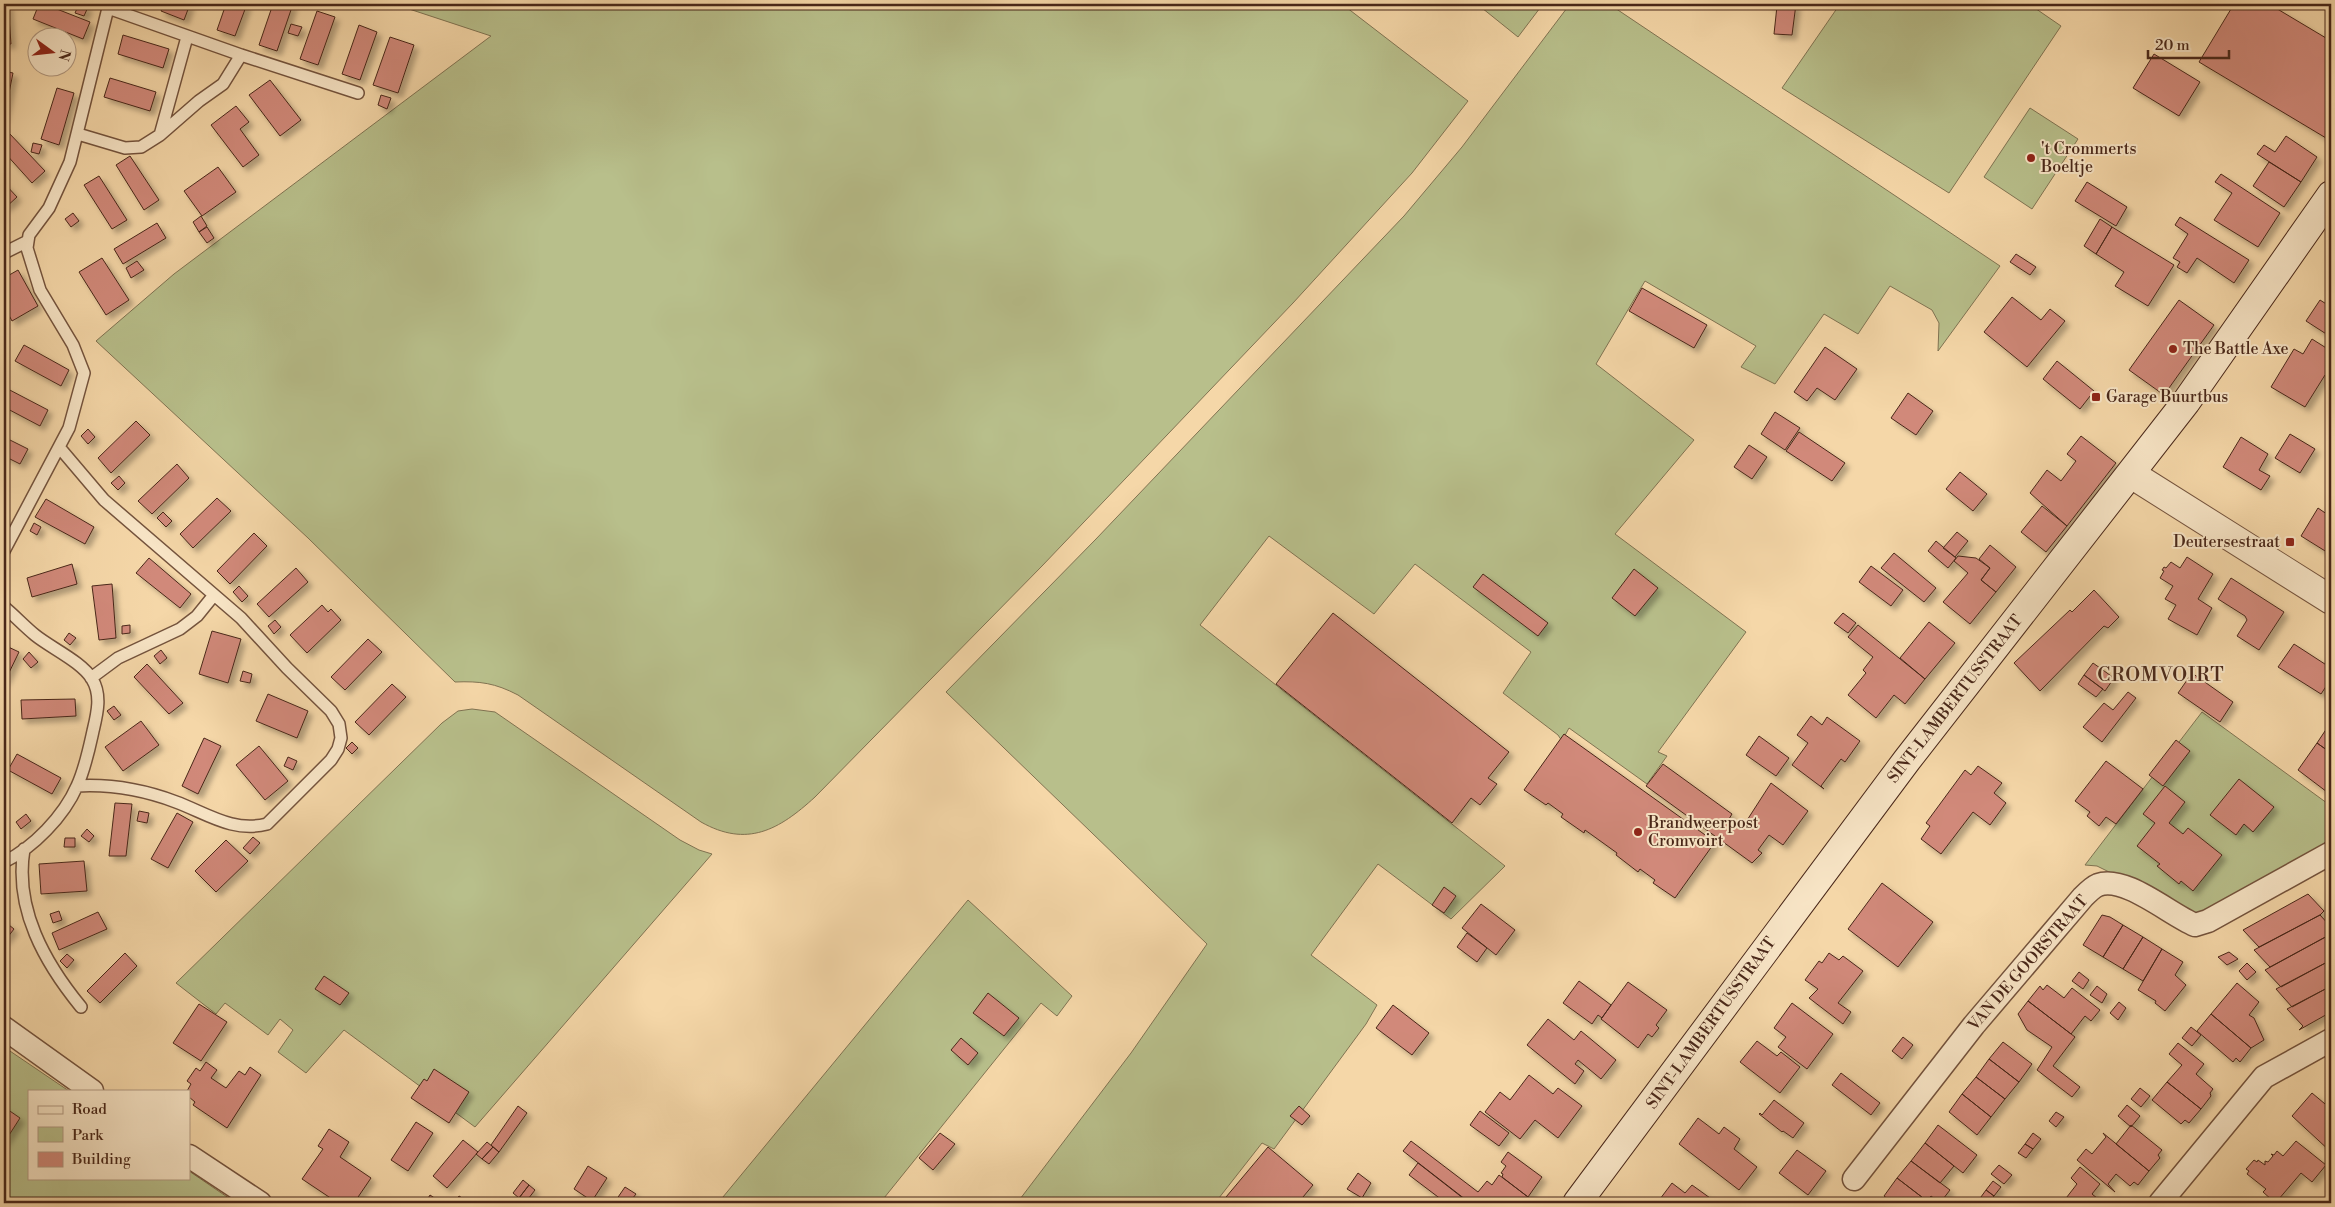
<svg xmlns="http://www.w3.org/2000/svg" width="2335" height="1207" viewBox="0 0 2335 1207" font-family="'Libre Bodoni',serif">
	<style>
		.green { fill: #b8bf8b; stroke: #807352 }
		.building { fill: #d1897a; stroke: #492719; filter: url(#shadow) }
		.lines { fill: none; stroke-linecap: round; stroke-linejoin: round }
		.service-casing { stroke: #74533d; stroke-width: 14 }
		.minor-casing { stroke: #74533d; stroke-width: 25 }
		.tertiary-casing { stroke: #74533d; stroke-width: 30 }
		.secondary-casing { stroke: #492719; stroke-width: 30 }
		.service { stroke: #f8e5c6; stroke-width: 11 }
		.minor { stroke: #f8e5c6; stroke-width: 22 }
		.tertiary { stroke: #f8e5c6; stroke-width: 28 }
		.secondary { stroke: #f8e5c6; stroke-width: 28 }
		.poi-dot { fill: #8f2418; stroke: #f8e5c6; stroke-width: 2 }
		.labels { text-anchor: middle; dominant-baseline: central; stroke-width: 4; stroke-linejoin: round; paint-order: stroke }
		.poi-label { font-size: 16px; fill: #492719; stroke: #f8e5c6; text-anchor: start }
		.street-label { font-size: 16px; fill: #492719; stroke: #f8e5c6 }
		.quarter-label { font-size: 19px; letter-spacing: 1px; fill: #492719; stroke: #f8e5c6 }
	</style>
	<defs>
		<filter id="shadow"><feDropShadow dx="4.5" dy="4.5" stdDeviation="2.5" flood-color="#0004"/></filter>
	</defs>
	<rect width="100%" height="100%" fill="#f5d7a8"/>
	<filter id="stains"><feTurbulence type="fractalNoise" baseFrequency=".004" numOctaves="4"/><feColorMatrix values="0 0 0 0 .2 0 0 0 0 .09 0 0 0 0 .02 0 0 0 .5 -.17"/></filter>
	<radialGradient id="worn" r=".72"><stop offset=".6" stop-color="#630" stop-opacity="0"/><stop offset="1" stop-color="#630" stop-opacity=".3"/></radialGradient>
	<path class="green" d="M394,4h948l126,97 -56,72 -119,130 -251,263 -227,231c-36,33 -68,51 -114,25l-183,-127c-23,-12 -38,-14 -63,-13l-147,-144 -212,-197 78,-67 317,-238z
		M1477,4h66l-25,33z
		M1570,4h39l391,262 -62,85 1,-28 -7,-13 -42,-24 -32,48 -34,-20 -49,70 -34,-17 15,-21 -111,-65 -49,83 98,76 -79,94 131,98 -88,120 9,4 -20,28 -78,-56 -7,13 -4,-6 -55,-42 28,-41 -116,-88 -41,50 -105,-78 -69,89 305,241 -54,53 -73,-55 -67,91 66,50 -11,19 -92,125 -12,-6 -47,60h-198l114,-150 76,-109 -261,-252 150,-153 308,-323 58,-69z
		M1840,4h189l32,22 -112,167 -167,-105z
		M2030,108l48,31 -46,70 -48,-32z
		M472,709l23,3 185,128 19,10 13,4 -237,273 -131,-97 -38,43 -28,-21 15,-22 -13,-11 -12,16 -43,-32 -9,11 -40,-31 266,-260 16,-12z
		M2202,712l129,94v38l-135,71 -99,-49 -12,-1z
		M968,900l104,96 -15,20 -16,-13 -161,200h-162z
		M4,1047l65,44h-40v87h160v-7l47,32h-232z"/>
	<path class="building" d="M4,4h4l3,40h-7z
		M39,4h5l46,18 -7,17 -50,-20z
		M79,4l9,3 -4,9 -9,-3z
		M164,4h26l-6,16 -23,-9z
		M226,4h21l-12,32 -18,-6z
		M273,4h20l-16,47 -18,-6z
		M1769,4h27l-4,31 -18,-1 3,-28 -9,-1z
		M2234,4h35l62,37v100l-132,-79z
		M317,11l18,6 -17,48 -18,-6z
		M291,24l11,3 -4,9 -10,-3z
		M359,25l18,7 -17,48 -18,-6z
		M123,35l46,14 -6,19 -45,-14z
		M390,37l24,8 -16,48 -25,-8z
		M2154,54l46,28 -21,34 -46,-28z
		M4,71l9,2 -9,45z
		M110,78l46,14 -6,19 -46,-14z
		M270,80l31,40 -21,16 -31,-41z
		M57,88l17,5 -15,52 -18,-6z
		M381,95l10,3 -4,11 -9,-4z
		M236,106l13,16 -9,7 19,26 -16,12 -32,-42z
		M9,133l36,38 -13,12 -28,-31v-14z
		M2286,136l31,21 -16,25 -44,-28 7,-9 11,7z
		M33,143l9,2 -3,9 -8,-2z
		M130,156l29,44 -15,10 -28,-45z
		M2269,162l32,20 -17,25 -31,-21z
		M218,167l18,25 -34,24 -18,-25z
		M2221,174l59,39 -22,34 -44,-27 18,-27 -17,-11z
		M99,176l28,44 -15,9 -28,-44z
		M2087,182l40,25 -11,19 -41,-25z
		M4,183l13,14 -12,11 -1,-1z
		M73,213l6,8 -8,6 -6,-8z
		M201,216l6,10 -8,6 -6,-10z
		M2180,217l69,43 -15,23 -37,-25 -10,15 -10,-6 3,-5 -7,-4 15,-24 -13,-9z
		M2100,219l12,8 -16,27 -12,-8z
		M157,223l9,15 -43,26 -9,-15z
		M207,227l7,11 -7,5 -8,-11z
		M2112,227l62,38 -26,41 -33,-20 9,-14 -28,-18z
		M2016,254l20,13 -6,8 -20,-13z
		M102,258l27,42 -23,15 -27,-43z
		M137,261l7,9 -13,8 -5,-10z
		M18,270l20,36 -26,15 -8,-15v-28z
		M1642,288l65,37 -13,23 -65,-37z
		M2012,297l29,23 9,-11 15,12 -38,46 -43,-35z
		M2179,300l35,25 -50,70 -35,-25z
		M2320,300l11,7v30l-25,-16z
		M2312,339l19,12v28l-6,-4 -20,32 -34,-20 23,-38 9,5z
		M24,345l45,25 -8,16 -46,-25z
		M1825,347l32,22 -22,31 -18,-12 -10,13 -13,-9z
		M2057,361l37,30 -14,18 -37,-30z
		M4,387l44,23 -8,16 -36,-19z
		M1908,393l25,18 -17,24 -25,-17z
		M1775,412l25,16 -15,22 -24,-16z
		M136,421l14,14 -39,38 -13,-15z
		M88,429l7,8 -7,7 -7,-8z
		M1799,432l46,31 -13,18 -46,-30z
		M2290,434l25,15 -15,24 -25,-15z
		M2081,436l35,27 -49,63 -37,-33 17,-23 14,11 15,-20 -9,-7z
		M4,437l24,12 -8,15 -16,-8z
		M2241,437l27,17 -9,16 11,6 -9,14 -38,-23z
		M1749,445l18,12 -15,22 -18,-12z
		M177,464l12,14 -37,36 -14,-13z
		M1960,472l27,22 -14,17 -27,-22z
		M119,476l6,7 -7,7 -7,-7z
		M217,498l14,13 -38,37 -13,-14z
		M46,499l48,28 -9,17 -50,-27z
		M2042,506l25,20 -21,26 -25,-20z
		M2318,508l13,9 -1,37 -29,-18z
		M163,512l9,9 -6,6 -9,-9z
		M34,523l7,4 -4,8 -7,-4z
		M1957,532l11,9 -13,16 -12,-9z
		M254,533l13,13 -37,38 -13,-13z
		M1936,541l20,17 -8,10 -20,-17z
		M1990,545l26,22 -20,25 -15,-12 9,-12 -11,-9z
		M1894,553l42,35 -12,14 -43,-34z
		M1958,556l18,2 14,10 -9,12 15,12 -26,32 -27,-22 25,-29 -14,-12z
		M2187,557l26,17 -15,25 14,9 -15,27 -29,-16 8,-14 -11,-6 8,-13 -13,-8 4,-7 -2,-1 2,-3 2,1 5,-6 9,6z
		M149,558l42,36 -11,14 -44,-35z
		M72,564l5,20 -45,13 -5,-19z
		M1871,566l32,24 -12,16 -32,-24z
		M296,568l12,14 -39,35 -12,-13z
		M1634,569l24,19 -23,28 -23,-18z
		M1483,574l65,49 -10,13 -65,-49z
		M2231,578l53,34 -25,38 -22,-14 10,-16 -2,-4 -27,-17z
		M112,584l4,54 -17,2 -7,-54z
		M239,586l9,10 -6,6 -9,-10z
		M2094,590l25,27 -11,11 -4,-2 -64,65 -26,-28 56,-53 2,2z
		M322,605l6,7 3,-3 10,11 -34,33 -17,-18z
		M1333,613l176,139 -21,26 9,6 -17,21 -9,-7 -19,25 -176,-139z
		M1843,613l13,10 -8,10 -14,-10z
		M275,620l6,7 -7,7 -6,-8z
		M1929,622l26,21 -30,36 -25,-21z
		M130,625v8l-8,1v-8z
		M1858,625l67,54 -20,25 -11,-9 -18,23 -28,-23 18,-22 -3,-3 10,-13 -25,-20z
		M212,631l29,8 -13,44 -29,-9z
		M69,633l7,5 -6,7 -6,-5z
		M368,639l14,13 -37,38 -14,-13z
		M2294,644l37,24v11l-10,15 -43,-27z
		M4,645l15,7 -15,31z
		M161,650l6,8 -7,6 -6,-8z
		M29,652l9,10 -7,6 -8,-9z
		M2093,663l21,15 -9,13 -21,-16z
		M147,664l36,39 -14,11 -35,-37z
		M243,671l9,3 -2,9 -10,-2z
		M2192,673l41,29 -13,20 -42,-29z
		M2084,675l19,14 -7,8 -18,-13z
		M392,684l14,13 -37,38 -14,-13z
		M2128,692l8,6 -34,44 -19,-15 21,-24 9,7z
		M268,694l40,17 -11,27 -41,-17z
		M75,699l1,17 -54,3 -1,-19z
		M114,706l7,9 -7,5 -7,-9z
		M1811,716l11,9 5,-8 33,24 -15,21 -4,-3 -20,27 3,3 -32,-24 16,-22 -11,-8z
		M141,721l18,24 -36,26 -18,-24z
		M2331,722v31l-14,-10z
		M1564,734l151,108 -40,56 -22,-15 2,-3 -15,-11 -2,3 -22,-17 1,-2 -32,-23 -1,3 -23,-16 2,-3 -15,-11 -2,2 -22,-15z
		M1759,736l30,22 -13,18 -30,-21z
		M204,738l17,8 -23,48 -16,-8z
		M2176,740l14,11 -27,35 -14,-11z
		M352,742l6,6 -6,6 -6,-6z
		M2317,743l14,10v42l-33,-25z
		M259,746l29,35 -23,19 -29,-35z
		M17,754l44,24 -9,16 -44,-24z
		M288,757l9,4 -4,9 -9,-4z
		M2106,761l37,28 -27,35 -10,-7 -7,9 -12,-10 3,-4 -15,-11z
		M1663,764l69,50 -3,5 13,9 29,-45 37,28 -25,34 -14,-10 -11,15 4,3 -10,10 -106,-77z
		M1978,766l24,17 -8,10 12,10 -16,22 -17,-13 -32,42 -20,-15 9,-13 -4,-3 39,-53 6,5z
		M2239,779l35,28 -21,25 -9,-8 -8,11 -26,-20z
		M2165,786l20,16 -16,21 14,11 5,-6 34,27 -29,36 -12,-10 -2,3 -22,-18 3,-2 -23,-18 18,-23 -12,-9z
		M115,803l17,1 -6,52h-17z
		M139,811l10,2 -2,10 -10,-2z
		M177,813l16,9 -25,46 -17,-9z
		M26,814l5,7 -10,8 -5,-7z
		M87,829l7,7 -5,6 -8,-6z
		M253,837l7,6 -10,11 -7,-6z
		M65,838h10v9h-11z
		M226,840l22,21 -32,31 -21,-21z
		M84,861l3,30 -46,3 -2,-30z
		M1882,883l51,39 -35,45 -50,-38z
		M1444,887l12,9 -12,17 -12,-8z
		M2308,894l16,17 -4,4 -61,32 -16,-17z
		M1481,904l34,26 -19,25 -34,-27z
		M59,911l3,9 -9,3 -3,-9z
		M98,912l9,17 -48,21 -7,-17z
		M2102,915l8,2 13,8 -20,32 -20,-12z
		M2320,915l11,12v7l-61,33 -16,-17z
		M4,921l10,8 -10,13z
		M2123,925l20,12 -20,32 -20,-12z
		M1467,933l20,15 -10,14 -20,-15z
		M2331,934v26l-50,27 -16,-17z
		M2143,937l19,12 -19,32 -20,-12z
		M2162,949l21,13 -8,13 11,10 -21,26 -10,-8 1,-2 -18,-11z
		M2229,952l9,7 -11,6 -9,-8z
		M125,953l12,13 -37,37 -13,-12z
		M1829,953l10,7 4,-4 20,15 -25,32 13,9 -8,12 -34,-26 9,-9 -13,-9 14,-19 3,2z
		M67,954l7,6 -7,8 -7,-7z
		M2331,960v26l-39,21 -16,-18z
		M2247,963l9,9 -9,8 -8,-9z
		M2079,972l10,8 -6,9 -11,-8z
		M324,976l25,17 -9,12 -25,-16z
		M1579,981l32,24 -9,13 -4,-3 -6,9 -29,-21z
		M1628,982l39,28 -11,15 3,3 -7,9 -4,-3 -10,14 -37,-29z
		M2237,983l22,19 -10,13 5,3 10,22 -13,8 -40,-34z
		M2047,985l17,13 8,-10 28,22 -9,11 -6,-5 -14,18 -43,-33 12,-15 3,4z
		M2097,986l10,8 -5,9 -12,-8z
		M2331,986v26l-32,18 4,-4 -16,-17z
		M988,993l31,25 -15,18 -31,-23z
		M2028,1001l47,36 -22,29 27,21 -8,10 -35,-27 15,-23 -25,-17 -9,-16z
		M2119,1002l7,6 -8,12 -8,-7z
		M1792,1003l41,31 -26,35 -29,-22 8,-10 -12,-9z
		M199,1004l28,18 -26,39 -28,-18z
		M1393,1005l36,28 -17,22 -36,-27z
		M2211,1014l40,34 -11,14 -4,-4 -3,4 -36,-31z
		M1548,1019l26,21 7,-9 35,29 -15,19 -23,-19 -3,4 9,7 -9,13 -48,-39z
		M2191,1027l10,8 -9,11 -10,-8z
		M1903,1037l10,8 -11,14 -10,-8z
		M961,1038l17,15 -10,12 -17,-15z
		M1757,1041l20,15 4,-4 19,15 -20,26 -40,-31z
		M2003,1042l29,22 -13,18 -30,-23z
		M2178,1043l26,21 -8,10 17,15 -3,4 1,3 -10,13 -34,-27 15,-17 -13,-11z
		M1989,1059l30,23 -14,17 -29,-22z
		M206,1062l11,8 -6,8 15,10 13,-17 6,4 5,-8 11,8 -34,53 -34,-23 2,-3 -6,-5v-6h-2l4,-7 -4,-3 9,-13 4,3z
		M434,1069l35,23 -20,31 -38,-25 13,-19 3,2z
		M1841,1073l39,30 -9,12 -39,-30z
		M1529,1075l24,19 5,-6 24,18 -24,32 -23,-18 -15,19 -35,-27 15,-20 10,8z
		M1976,1077l29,22 -14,18 -29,-23z
		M2167,1082l34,27 -12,14 -4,-3 -4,4 -29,-24z
		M2140,1088l10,8 -9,11 -10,-8z
		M2312,1093l19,16v43l-39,-36z
		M1962,1094l29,23 -14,18 -28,-23z
		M1774,1100l30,23 -11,15 -10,-7 -1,1 -23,-18 1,-1 2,2z
		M2127,1105l13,11 -9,11 -13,-11z
		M518,1106l9,7 -28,39 -8,-7z
		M1299,1106l11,10 -8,9 -12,-9z
		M4,1107l16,11 -16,25z
		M1480,1111l29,22 -10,13 -29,-21z
		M2056,1112l8,5 -8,10 -7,-6z
		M1698,1118l21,16 5,-7 16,12 -6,10 23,18 -18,23 -60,-46z
		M416,1122l17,11 -25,38 -17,-11z
		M1938,1125l39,30 -14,18 -38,-30z
		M2131,1125l31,25 -4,5 2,3 -11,13 -33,-27z
		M329,1129l20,13 -9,15 31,21 -17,25h-16l-36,-24 21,-30 -5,-3z
		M940,1133l15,11 -22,26 -14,-12z
		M2033,1133l8,6 -8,10 -8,-5z
		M2103,1133l46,38 -11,14 -4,-3 -4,4 -14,-12 -8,10 7,8 -38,-32 9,-11 6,5 14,-17z
		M463,1140l15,12 -31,36 -14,-12z
		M1411,1141l67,51 9,-11 5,4 7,-10 29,22 -5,6h-53l-67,-52z
		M2296,1141l30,24 -14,17 -11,-9 -23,27 -3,-3 -3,3 -9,-8 3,-3 -19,-15 2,-3 -3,-2 8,-9 3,2 1,-2 7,5v-4l3,1 5,-6 -2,-2 3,1 3,-4 6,5z
		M487,1142l6,5 -11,12 -6,-5z
		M1925,1143l29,23 -14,17 -29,-22z
		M2025,1144l8,5 -7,9 -8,-5z
		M493,1147l6,5 -10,12 -7,-5z
		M1268,1147l45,38 -15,18h-77z
		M1797,1150l29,21 -18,24 -29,-22z
		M1508,1152l34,25 -14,20 -26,-20 1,-3 -2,-1 5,-7 -5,-4z
		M1911,1161l39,29 -10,13 -9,-7 -4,5 -30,-23z
		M1418,1163l50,39 -1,1h-21l-37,-28z
		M1999,1165l13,10 -8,9 -13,-10z
		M588,1166l19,12 -15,23 -18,-12z
		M2080,1167l20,17 -8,10 11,9 -40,-1 14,-18 -6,-6z
		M1358,1173l13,10 -9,15 -15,-9z
		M1897,1178l30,23 -2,2h-32l-9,-7z
		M523,1180l6,5 -10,13 -6,-5z
		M1993,1181l8,6 -7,9 -8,-6z
		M1672,1183l13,10 7,-8 25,18h-60z
		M529,1185l6,5 -10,13 -6,-5z
		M625,1187l11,7 -7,9h-15z
		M1986,1190l8,6 -6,7h-6l-4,-2z
		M430,1195l12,8h-17z
		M459,1196l11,7h-16z"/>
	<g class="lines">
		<defs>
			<path id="service" d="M241,55l117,38
				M78,134l47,14 16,-1 19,-12 39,-34 24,-17 18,-29 -133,-47
				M160,135l27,-98
				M4,253l24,-12
				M59,447l45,53 137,118 46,50 44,43 8,13 2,14 -3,11 -7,11 -64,64c-34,9 -61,-11 -91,-22 -32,-12 -65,-18 -99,-16
				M4,551l65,-123 15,-55 -11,-28 -33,-55 -13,-42 2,-13 20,-27 21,-46 39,-158
				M4,607c11,9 20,19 31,28 16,13 47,27 57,44 10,16 5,35 1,52 -4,18 -8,38 -16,55 -13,30 -44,62 -73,76
				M91,678l27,-20 62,-29 17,-13 17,-21
				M24,849c-10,60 21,114 57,158"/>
			<path id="minor" d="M4,1028l88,63
				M189,1156l71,47
				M1854,1179l120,-154 109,-128c4,-4 10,-10 15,-12 27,-10 71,29 97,40l13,-4 123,-68
				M2160,1203l104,-126 67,-37"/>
			<path id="tertiary" d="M2131,474l200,126"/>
			<path id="secondary" d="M1577,1203l330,-443 279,-358 145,-207"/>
		</defs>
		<use href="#service" class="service-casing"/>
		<use href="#minor" class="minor-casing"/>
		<use href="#tertiary" class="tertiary-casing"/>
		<use href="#secondary" class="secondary-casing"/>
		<use href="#service" class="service"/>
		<use href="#minor" class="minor"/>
		<use href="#tertiary" class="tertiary"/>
		<use href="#secondary" class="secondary"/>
	</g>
	<g class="poi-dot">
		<circle cx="2031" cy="158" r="5"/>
		<circle cx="2173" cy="349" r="5"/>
		<rect x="2091" y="392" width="10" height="10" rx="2.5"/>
		<rect x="2285" y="537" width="10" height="10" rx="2.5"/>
		<circle cx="1638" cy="832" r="5"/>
	</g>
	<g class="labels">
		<g class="poi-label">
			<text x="2041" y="149">'t Crommerts<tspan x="2041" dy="18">Boeltje</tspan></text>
			<text x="2183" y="349">The Battle Axe</text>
			<text x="2106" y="397">Garage Buurtbus</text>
			<text x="2280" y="542" text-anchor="end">Deutersestraat</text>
			<text x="1648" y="823">Brandweerpost<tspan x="1648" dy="18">Cromvoirt</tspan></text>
		</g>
		<g class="street-label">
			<text transform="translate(1955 699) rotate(-52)">SINT-LAMBERTUSSTRAAT</text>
			<text transform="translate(2028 963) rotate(-49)">VAN DE GOORSTRAAT</text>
			<text transform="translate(1711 1023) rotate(-54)">SINT-LAMBERTUSSTRAAT</text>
		</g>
		<g class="quarter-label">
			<text x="2161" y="675">CROMVOIRT</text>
		</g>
	</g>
	<rect width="2335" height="1207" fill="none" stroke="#f5d7a8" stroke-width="20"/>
	<rect x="5" y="5" width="2325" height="1197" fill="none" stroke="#492719" stroke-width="2.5"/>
	<rect x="10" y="10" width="2315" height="1187" fill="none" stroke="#492719"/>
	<rect x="28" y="1090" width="162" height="90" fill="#f8e5c6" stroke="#b29981"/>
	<rect x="38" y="1106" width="25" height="8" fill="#f8e5c6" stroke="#b29981"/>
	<text x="72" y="1114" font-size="15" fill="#492719">Road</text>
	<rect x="38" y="1127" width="25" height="15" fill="#b8bf8b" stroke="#b29981"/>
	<text x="72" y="1140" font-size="15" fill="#492719">Park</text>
	<rect x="38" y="1152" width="25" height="15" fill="#d1897a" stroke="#b29981"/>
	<text x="72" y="1164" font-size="15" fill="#492719">Building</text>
	<g transform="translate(52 52) rotate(105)"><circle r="24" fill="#f8e5c6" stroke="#b29981"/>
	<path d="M0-4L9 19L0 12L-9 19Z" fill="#8f2418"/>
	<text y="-8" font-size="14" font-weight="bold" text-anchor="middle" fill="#492719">N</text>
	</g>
	<path d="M2148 50v8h81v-8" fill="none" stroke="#492719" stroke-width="2.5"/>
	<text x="2155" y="50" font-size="15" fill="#492719" stroke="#f8e5c6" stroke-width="4" paint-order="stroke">20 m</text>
	<rect width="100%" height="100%" filter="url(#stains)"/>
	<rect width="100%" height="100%" fill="url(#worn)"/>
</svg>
